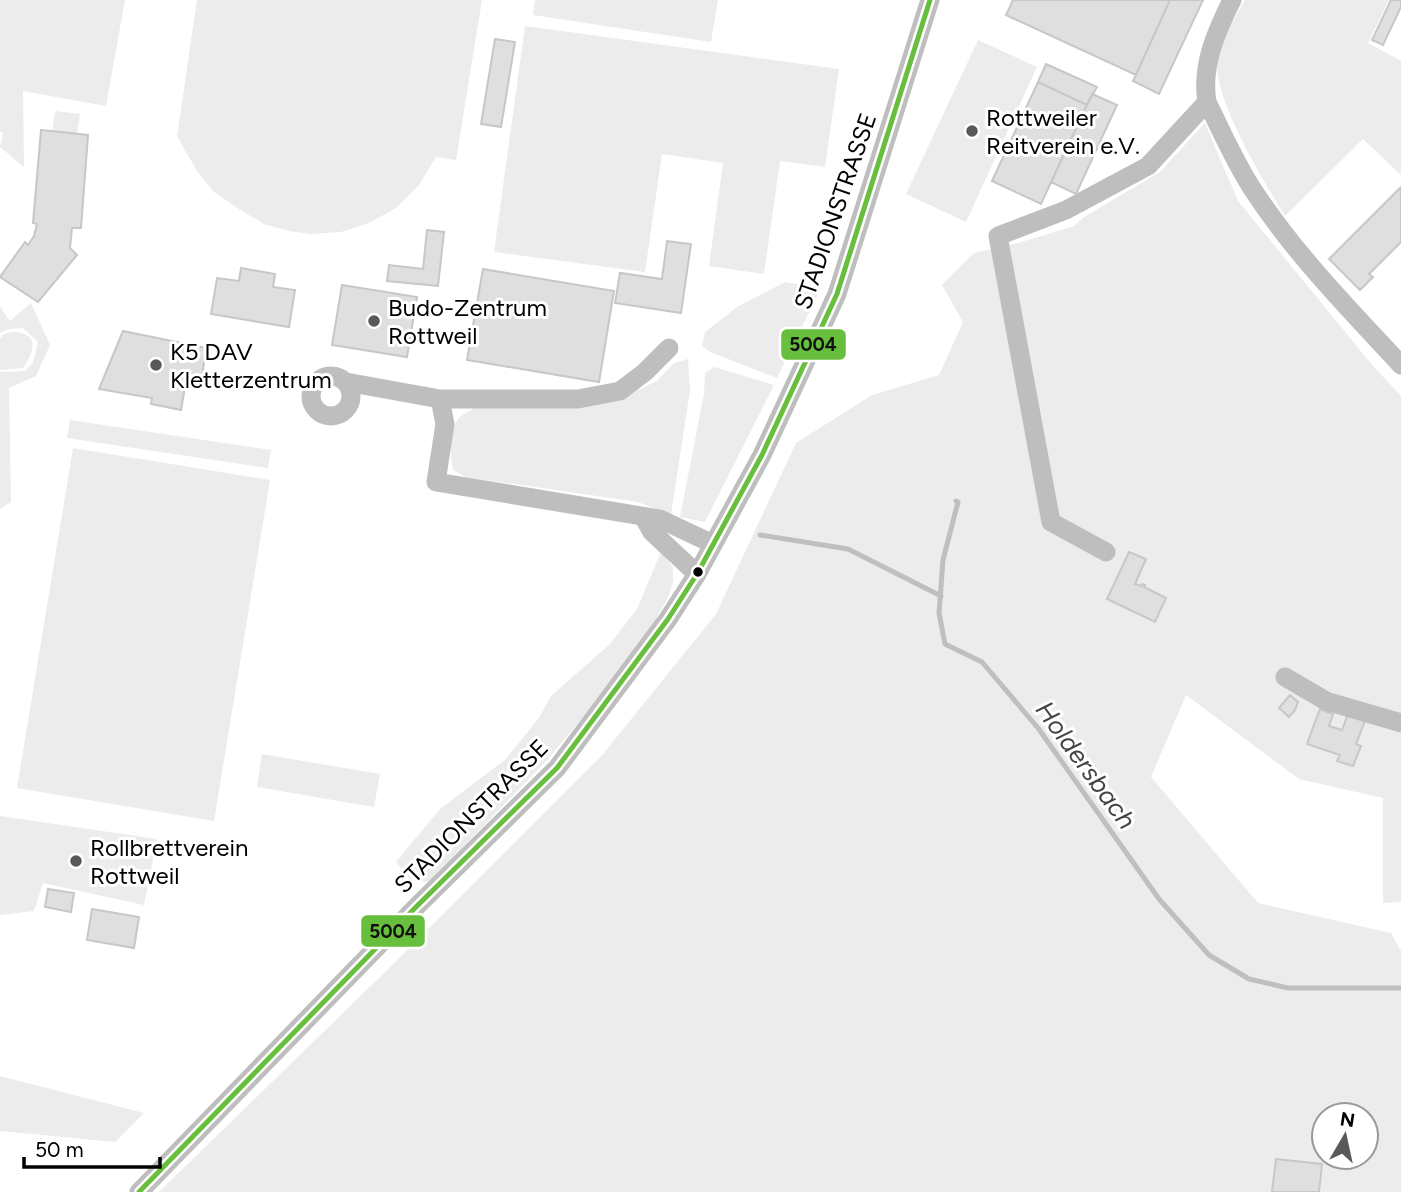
<svg xmlns="http://www.w3.org/2000/svg" width="1401" height="1192" viewBox="0 0 1401 1192" font-family="Figtree,sans-serif">
	<style>
		.green { fill: #ececec; fill-rule: evenodd }
		.lines { fill: none; stroke-linecap: round; stroke-linejoin: round }
		.stream { stroke: #bfbfbf; stroke-width: 5 }
		.building { fill: #dfdfdf; stroke: #c7c7c7; stroke-width: 2 }
		.minor { stroke: #bebebe; stroke-width: 19 }
		.bus-1-casing { stroke: #fff; stroke-width: 10 }
		.bus-1 { stroke: #68bf3d; stroke-width: 5 }
		.poi-dot { fill: #595959; stroke: #fff; stroke-width: 2.5 }
		.bus-dot { fill: #000; stroke: #fff; stroke-width: 2.5 }
		.labels { text-anchor: middle; dominant-baseline: central; stroke-width: 6; stroke-linejoin: round; paint-order: stroke }
		.poi-label { font-size: 24px; fill: #000; stroke: #fff; text-anchor: start }
		.street-label { font-size: 24px; fill: #000; stroke: #fff }
		.water-label { font-size: 26px; font-style: italic; fill: #444; stroke: #fff }
		.line-badge { stroke: #fff; stroke-width: 2.5 }
		.pale-badge-label { font-size: 19px; text-anchor: middle; font-weight: bold; fill: #111 }
	</style>
	<rect width="100%" height="100%" fill="#fff"/>
	<path class="green" d="M0,0h125l-19,106 -83,-15 1,76 -24,-20 3,-14 -3,-1z
		M197,0h285l-26,160 -20,-3 -17,28 -23,23 -27,15 -28,9 -31,2 -21,-3 -25,-7 -25,-15 -25,-17 -17,-21 -20,-35z
		M535,0h183l-7,42 -178,-27z
		M1245,0h144l-21,43 33,18v114l-38,-36 -78,77c-21,-34 -69,-113 -68,-152 1,-22 18,-45 28,-64z
		M525,26l314,43 -14,98 -45,-6 -16,113 -55,-8 14,-103 -61,-9 -17,118 -151,-20z
		M978,40l59,27 -71,155 -60,-28z
		M55,111l25,3 -3,21 -25,-3z
		M1205,123l33,78 135,165 28,30v506l-18,1v-105l-84,-19 -113,-84 -35,82 107,126 133,30 10,18v241h-1242l222,-216 222,-222 113,-140 80,-171 76,-48 67,-20 24,-53 -21,-37 32,-32 44,-10 56,-17 10,-9 76,-45zM1324,1115h42v42h-42z
		M785,282l36,6 -44,90 -67,-26 -8,-6 3,-14 32,-25z
		M31,303l19,42 -14,31 -27,12 2,114 -11,7v-137l25,-1 8,-8 5,-21 -15,-14 -14,1 -9,4v-26l10,14z
		M12,332c28,0 23,19 11,36l-23,2v-31l4,-5z
		M688,359l2,31 -19,125 -33,-13 -172,-25 -13,-7c-3,-15 -5,-44 9,-55 4,-3 10,-5 15,-8l144,-9 36,-17 17,-18z
		M714,367l60,18 -69,137 -25,-5 24,-123 1,-21z
		M70,420l201,30 -3,18 -201,-30z
		M73,448l197,32 -56,341 -197,-33z
		M661,552l12,15v16l-5,15 -20,34 -65,85 -35,42 -115,119 -6,4 -16,-2 -15,-18 44,-53 66,-50 32,-40 13,-23 59,-52 27,-35z
		M262,754l118,20 -6,33 -117,-20z
		M0,816l157,23 -13,66 -101,-22 -9,28 -34,4z
		M0,1076l144,37 -29,29 -115,-11z"/>
	<g class="lines">
		<path class="stream" d="M956,501l2,1 -15,58 -4,53 6,31 37,18 56,66 121,171 50,56 40,24 39,9h113
			M760,535l88,14 93,47"/>
	</g>
	<path class="building" d="M1013,0h157l-34,75 -130,-60z
		M1170,0h33l-44,94 -26,-13z
		M1391,0h10v7l-18,38 -11,-5z
		M495,39l20,3 -14,85 -20,-3z
		M1046,64l51,23 -10,18 -49,-23z
		M1038,82l49,23 -46,99 -49,-23z
		M1092,94l25,11 -41,89 -25,-12z
		M41,130l47,5 -7,93h-9l-2,20 7,7 -39,47 -38,-25 25,-35 3,3 6,-9 3,-12 -4,-1z
		M1401,187v55l-32,32 4,3 -13,13 -31,-31z
		M427,230l17,2 -6,54 -51,-5 2,-16 34,4z
		M667,241l24,3 -10,69 -66,-10 5,-30 42,6z
		M241,268l34,6 -2,13 22,3 -6,37 -78,-13 6,-36 22,3z
		M483,269l131,22 -15,91 -132,-22z
		M342,285l75,12 -10,60 -75,-12z
		M123,331l83,17 -5,36 -15,-3 -5,29 -30,-6 1,-6 -53,-9z
		M1129,552l17,7 -11,25 6,2 1,-2 3,1 -1,2 22,11 -11,24 -48,-23z
		M1290,695l8,7 -3,8 -6,7 -10,-9z
		M1320,709l13,5 -4,12 13,4 6,-16 17,7 -9,23 5,2 -8,20 -16,-5 3,-6 -33,-11z
		M48,889l26,4 -3,19 -26,-5z
		M92,909l47,8 -5,31 -47,-8z
		M1276,1159l46,5 -3,28h-47z"/>
	<g class="lines">
		<path class="minor" d="M1232,0c-16,32 -31,66 -25,102 15,30 29,63 48,91 42,63 94,116 146,172
			M311 396a20 20 0 1 1 40 0a20 20 0 1 1-40 0Z
			M346,382l94,17 5,25 -9,58 224,37 53,25
			M440,399h138l42,-8 25,-19 24,-24
			M644,518l8,14 45,42
			M1106,552l-55,-30 -53,-286 68,-26 82,-44 59,-64
			M1285,677l41,24 75,22
			M139,1192l276,-284 142,-140 111,-149 29,-45 65,-119 75,-161 93,-294"/>
		<defs>
			<path id="bus-1" d="M139,1192l276,-284 142,-140 111,-149 29,-45 65,-119 75,-161 93,-294"/>
		</defs>
		<use href="#bus-1" class="bus-1-casing"/>
		<use href="#bus-1" class="bus-1"/>
	</g>
	<g class="poi-dot">
		<circle cx="972" cy="131" r="7"/>
		<circle cx="374" cy="321" r="7"/>
		<circle cx="156" cy="365" r="7"/>
		<circle cx="76" cy="861" r="7"/>
	</g>
	<circle class="bus-dot" cx="698" cy="572" r="6"/>
	<g class="labels">
		<g class="poi-label">
			<text x="986" y="117">Rottweiler<tspan x="986" dy="28">Reitverein e.V.</tspan></text>
			<text x="388" y="307">Budo-Zentrum<tspan x="388" dy="28">Rottweil</tspan></text>
			<text x="170" y="351">K5 DAV<tspan x="170" dy="28">Kletterzentrum</tspan></text>
			<text x="90" y="847">Rollbrettverein<tspan x="90" dy="28">Rottweil</tspan></text>
		</g>
		<g class="street-label">
			<text transform="translate(835 211) rotate(-71)">STADIONSTRASSE</text>
			<text transform="translate(471 816) rotate(-45)">STADIONSTRASSE</text>
		</g>
		<g class="water-label">
			<text transform="translate(1086 765) rotate(54)">Holdersbach</text>
		</g>
	</g>
	<g class="line-badge">
		<rect x="780" y="328" width="67" height="33" rx="7" fill="#68bf3d"/>
		<rect x="360" y="914" width="66" height="34" rx="7" fill="#68bf3d"/>
	</g>
	<g class="pale-badge-label">
		<text x="813" y="351">5004</text>
		<text x="393" y="938">5004</text>
	</g>
	<g transform="translate(1345 1136) rotate(9)"><circle r="33" fill="#ffffff" stroke="#999999" stroke-width="2"/>
	<path d="M0-5L12 26L0 18L-12 26Z" fill="#595959"/>
	<text y="-10" font-size="19" font-weight="bold" text-anchor="middle" fill="#000000">N</text>
	</g>
	<path d="M24 1157v10h136v-10" fill="none" stroke="#000000" stroke-width="3.5"/>
	<text x="35" y="1157" font-size="21" fill="#000000" stroke="#ffffff" stroke-width="5" paint-order="stroke">50 m</text>
</svg>
